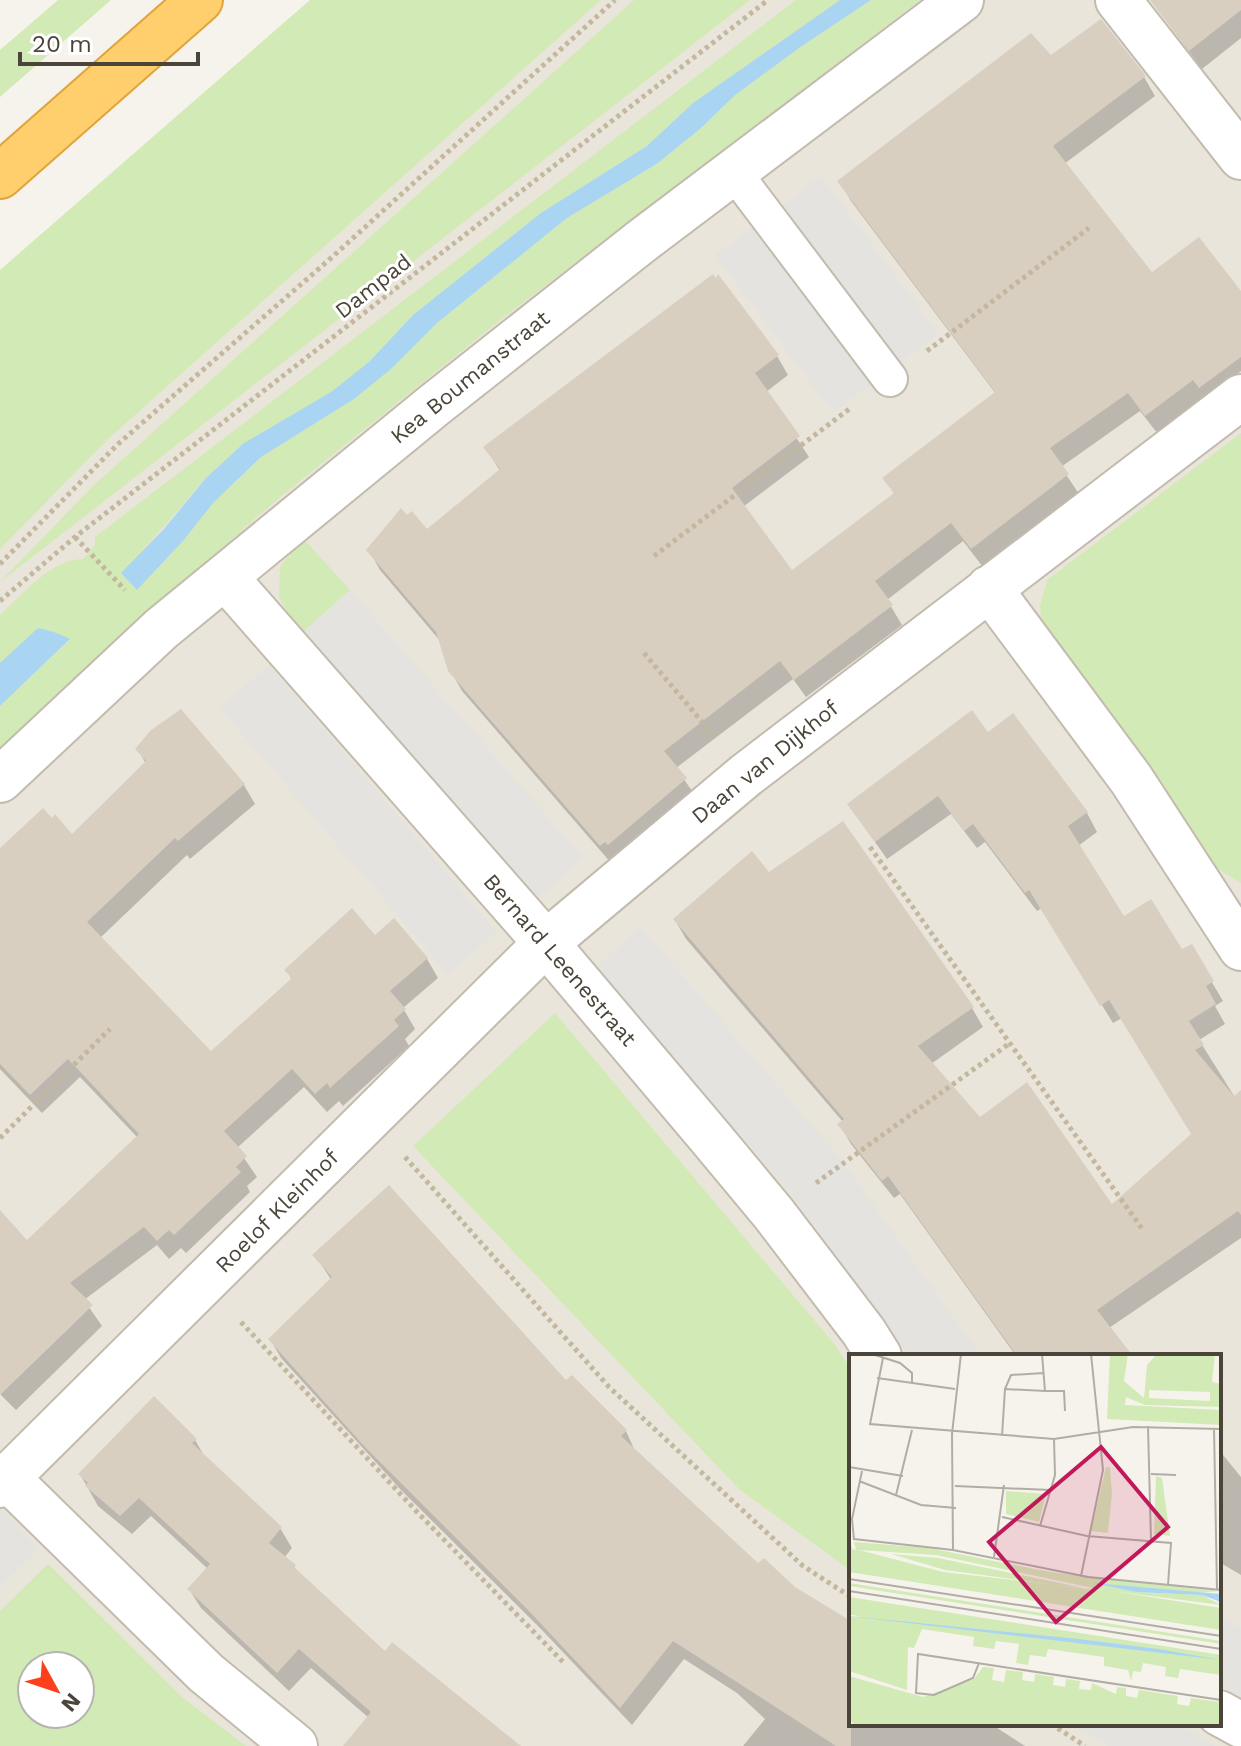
<svg xmlns="http://www.w3.org/2000/svg" width="1241" height="1746" viewBox="0 0 1241 1746" font-family="'Work Sans',sans-serif">
	<style>
		.residential { fill: #eae5da; fill-rule: evenodd }
		.green { fill: #d2eab5; fill-rule: evenodd }
		.parking { fill: #e5e3e0 }
		.water { fill: #a9d4f2 }
		.shadow { fill: #0003 }
		.building { fill: #d8cfc1 }
		.lines { fill: none; stroke-linecap: round; stroke-linejoin: round }
		.lane-casing { stroke: #c2bbae; stroke-width: 38 }
		.street-casing { stroke: #c2bbae; stroke-width: 48 }
		.highway-casing { stroke: #e0a43c; stroke-width: 48 }
		.path { stroke: #c4b79f; stroke-width: 5; stroke-dasharray: 4 4; stroke-linecap: butt }
		.lane { stroke: #fff; stroke-width: 34 }
		.street { stroke: #fff; stroke-width: 44 }
		.highway { stroke: #ffcf6e; stroke-width: 44 }
		.labels { text-anchor: middle; dominant-baseline: central; stroke-width: 6; stroke-linejoin: round; paint-order: stroke }
		.street-label { font-size: 22px; fill: #4b4439; stroke: #fff }
		.inset-road { fill: none; stroke: #b2ada4; stroke-width: 2 }
		.view { fill: #c2185b; fill-opacity: 0.15; stroke: #c2185b; stroke-width: 4 }
		.inset-edge { fill: none; stroke: #4b4439; stroke-width: 4 }
	</style>
	<rect width="100%" height="100%" fill="#f6f3ec"/>
	<path class="residential" d="M402,0h839v1746h-1241v-1391zM851,1356h368v368h-368zM32,1666h48v48h-48z"/>
	<path class="green" d="M58,0h53l-111,97v-47z
		M310,0h291l-493,439 -108,110v-279z
		M634,0h116l-750,582 93,-96z
		M796,0h44l-147,103 -46,43 -106,67 -128,102 -44,47 -38,30 -87,51 -38,35 -84,96 16,15 45,-48 30,-38 48,-46 93,-58 37,-30 46,-46 130,-105 91,-55 43,-35 33,-32 65,-48 72,-48h49l-420,320 -221,178 -126,110h-4l-38,42 -111,106v-50l70,-66 -16,-8 -10,-2 -44,33v-48c23,-21 51,-56 83,-56l12,-14v-8z
		M1241,433v450l-26,-16 -69,-107 -103,-127 -3,-27 7,-26z
		M303,538l47,52 -49,44 -22,-36 1,-31z
		M555,1013l281,333 15,24v201l-112,-82 -326,-343z
		M48,1564l134,133 64,49h-246v-135zM32,1666h48v48h-48z"/>
	<path class="parking" d="M821,176l118,158 -106,79 -118,-158z
		M350,590l234,268 -49,43 -234,-267z
		M269,665l228,267 -49,43 -228,-267z
		M640,926l202,234 139,196h-72l-121,-166 -193,-221z
		M0,1508l39,41 -39,38z
		M1219,1616l22,12v70l-22,-13z
		M1071,1724h108l36,22h-108z"/>
	<path class="water" d="M840,0h31l-72,48 -65,48 -33,32 -43,35 -91,55 -130,105 -46,46 -37,30 -93,58 -48,46 -30,38 -46,49 -16,-17 42,-43 43,-52 38,-35 87,-51 38,-30 44,-47 128,-102 106,-67 46,-43z
		M38,628l16,4 16,7 -70,67v-43z"/>
	<path class="shadow" d="M1151,0h90v38l-39,31z
		M1050,58l94,19 11,19 -91,68 88,111 89,20v76l-36,30 -47,33 -18,-23 -79,56 18,27 -96,73 -20,-26 -76,59 15,25 -96,72 -13,-18 -117,89 21,30 -85,66 -150,-173 -12,-21 -9,-28 -61,-72 -11,-20 58,-18 73,-61 -14,-23 291,-92 11,19 -22,17 43,65 -66,50 49,66 103,-78 -10,-17 111,-84 -145,-193 -11,-19z
		M988,735l99,78 10,19 -19,14 46,73 58,33 9,-5 32,54 -8,5 10,18 -26,16 42,67v131l-132,90 21,28h-114l-116,-162 -6,4 -43,-54 -11,-19 3,-3 -157,-183 -11,-19 94,-45 203,133 11,19 -52,37 49,56 132,87 81,-72 -71,-117 -9,5 -71,-115 -5,3 -52,-69 -8,6 -26,-34 -64,45 -38,-54z
		M138,749l106,36 11,19 -65,55 -3,-4 -87,83 111,116 81,-74 -5,-10 88,-32 52,21 11,19 -35,30 12,21 -10,10 4,7 -66,60 -4,-5 -12,11 -23,-25 -67,61 20,29 -10,9 3,6 -64,61 -5,-5 -12,11 -12,-14 -73,55 18,26 -86,84 -16,-16v-137l27,-15 111,-104 -58,-61 -38,36 -42,-44v-207l71,-26 75,-72z
		M315,1255l250,127 7,-5 54,54 9,20 123,115 36,23 57,45v90h140l34,22h-282l22,-27 -28,-26 -53,-34 -52,66 -91,-96 -140,-139 -120,-132 -11,-19 62,-58z
		M195,1440l11,19 74,69 12,20 -8,10 10,8 5,9 86,79 133,92h-159l10,-28 -58,-50 -22,23 -88,-83 -12,-19 19,-20 -57,-53 -19,18 -34,-28 -18,-32z
		M1219,1450l22,27v98l-22,-13z"/>
	<path class="building" d="M1150,0h91v10l-52,41z
		M1101,19l45,57 -93,70 99,126 47,-35 42,54v66l-42,31 -6,-8 -48,36 -17,-23 -78,55 19,26 -98,75 -20,-26 -76,58 18,24 -99,75 -14,-19 -116,90 23,27 -79,67 -3,-3 -5,4 -152,-175 -12,-39 -70,-82 35,-42 6,7 5,-4 15,18 73,-60 -17,-22 194,-146 36,-27 3,4 2,-4 61,81 -24,18 45,63 -68,52 60,82 102,-77 -12,-15 113,-86 -158,-211 194,-148 20,22z
		M181,709l64,75 -67,57 -3,-3 -88,84 124,129 81,-73 -8,-8 68,-62 23,27 19,-17 34,40 -38,33 16,18 -12,11 5,6 -69,62 -3,-5 -12,11 -23,-25 -68,62 23,25 -11,11 5,5 -67,63 -5,-5 -12,11 -13,-14 -74,56 23,22 -93,90v-185l27,30 112,-106 -71,-75 -38,36 -30,-31v-216l43,-40 9,10 3,-4 17,20 74,-73 -11,-12 15,-18z
		M972,710l16,22 25,-19 75,99 -20,14 56,90 27,-17 31,50 10,-5 22,37 -8,5 10,18 -27,17 15,24 -9,5 39,46 7,-6v125l-3,-4 -141,99 36,46h-116l-129,-180 -6,5 -45,-57 7,-5 -171,-200 79,-68 17,21 74,-51 131,186 -56,39 62,71 47,-35 85,122 79,-70 -82,-134 -9,6 -71,-116 -4,3 -52,-69 -9,7 -26,-35 -63,46 -28,-38z
		M389,1185l177,195 6,-5 55,55 -6,6 137,127 6,-5 31,29 56,34v125h-15l-163,-105 -53,67 -92,-98 -164,-164 -96,-107 64,-62 -20,-22z
		M154,1396l43,43 -5,4 90,84 -13,16 27,22 -2,2 91,84 7,-9 129,104h-178l28,-34 -72,-63 -22,24 -90,-84 23,-25 -71,-66 -19,18 -35,-30 3,-3 -10,-9z"/>
	<g class="lines">
		<defs>
			<path id="lane" d="M733,171l157,208"/>
			<path id="street" d="M1118,0l123,157
				M225,577l321,366 164,194 64,77 90,118 15,24
				M989,588l142,191 110,169
				M0,780l161,-151 272,-223 210,-166 318,-240
				M7,1478l199,195 89,73
				M0,1485l546,-542 200,-168 495,-378
				M1219,1713l22,12"/>
			<path id="highway" d="M0,176l200,-176"/>
		</defs>
		<use href="#lane" class="lane-casing"/>
		<use href="#street" class="street-casing"/>
		<use href="#highway" class="highway-casing"/>
		<path class="path" d="M927,351l162,-123
			M75,537l50,53
			M654,556l198,-149
			M0,564l118,-120 212,-185 285,-259
			M0,601l75,-64 693,-537
			M644,653l69,82
			M870,847l273,383
			M0,1138l110,-109
			M405,1157l204,230 194,179 48,31
			M816,1183l194,-140
			M241,1322l177,191 147,151
			M1051,1724l34,22"/>
		<use href="#lane" class="lane"/>
		<use href="#street" class="street"/>
		<use href="#highway" class="highway"/>
	</g>
	<g class="labels">
		<g class="street-label">
			<text transform="translate(373 286) rotate(-38)">Dampad</text>
			<text transform="translate(470 377) rotate(-39)">Kea Boumanstraat</text>
			<text transform="translate(765 762) rotate(-39)">Daan van Dijkhof</text>
			<text transform="translate(560 960) rotate(49)">Bernard Leenestraat</text>
			<text transform="translate(277 1211) rotate(-45)">Roelof Kleinhof</text>
		</g>
	</g>
	<g transform="translate(849 1354)">
		<rect width="372" height="372" fill="#f6f3ec"/>
		<path d="M261,0h18l-4,27 20,17 3,-33 10,-11h58l-3,28 9,2v23l-76,-2 -19,-8 -1,8 96,5v15l-114,-6zM300,36l61,2v9l-61,-3zM257,113h4l2,27 -4,39 -17,-2zM307,122l6,2 8,58 -16,-2zM157,137l40,3 -7,28 -33,-8zM1,187l2,8 4,1 -2,-8 75,6 121,24 171,19 -42,3 -85,-11 42,9 66,3 19,10 -109,-14 109,17v22l-372,-58zM10,196l77,5 166,35 -159,-18zM42,200l47,4 156,32 -149,-20zM0,229l372,58v3l-372,-58zM0,243l372,58v20l-41,-6 -2,9 -13,-2 1,-9 -23,-4 -2,9 -8,-1 -2,10 -3,-11 -24,-4v-9l-56,-8 -2,8 -16,-2 -2,10 -12,-2 3,-19 -23,-3 -2,8 -13,-2 -8,-1 1,-9 -52,-8 -8,19 -6,-1 -1,43 -58,-19v-55l12,1 -12,-3zM134,313l11,1 -2,12 12,2 2,-12 17,2 -1,8 12,2 1,-8 19,3 -1,8 12,2 1,-8 14,2 -1,8 12,1 1,-7 24,11 1,-7 9,1v8l11,2 2,-8 39,6 -1,8 12,2 2,-8 29,4 1,24h-367l-5,-10v-40l74,21 51,-18z" fill="#d2eab5" fill-rule="evenodd"/>
		<path d="M244,229l128,11v8l-19,-7 -66,-3zM0,262l229,23 80,10 63,11z" fill="#a9d4f2"/>
		<path class="inset-road" d="M23,0l28,9 12,10v9M34,4l-13,66 184,15 79,-12 88,2M28,24l78,11M156,35l6,-14 33,-2M196,37h19l1,20M299,72l3,115M365,74l3,161M153,82l3,-47 40,2 -3,-37M0,113l54,9M13,117l-10,48 2,20 99,11 135,27 133,13M302,120l25,1M10,127l62,24 35,3M106,132l95,4M47,141l16,-65M153,163l85,19 84,7 -3,42M191,172l15,-51 -1,-36M104,196l-1,-116 9,-80M145,203l10,-72M232,222l22,-106 -12,-116M0,225l372,57M0,237l372,58M130,309l-6,15 -39,17 -18,-2 2,-39 303,46"/>
		<path class="view" d="M252,93l67,80 -112,95 -67,-80z"/>
		<rect width="372" height="372" class="inset-edge"/>
	</g>
	<g transform="translate(56 1690) rotate(130)"><circle r="38" fill="#ffffff" stroke="#b7b4b0" stroke-width="2"/>
	<path d="M0-6L14 30L0 20L-14 30Z" fill="#fc3f1d"/>
	<text y="-12" font-size="22" font-weight="bold" text-anchor="middle" fill="#4b4439">N</text>
	</g>
	<path d="M20 52v12h178v-12" fill="none" stroke="#4b4439" stroke-width="4"/>
	<text x="32" y="52" font-size="24" fill="#4b4439" stroke="#ffffff" stroke-width="6" paint-order="stroke">20 m</text>
</svg>
